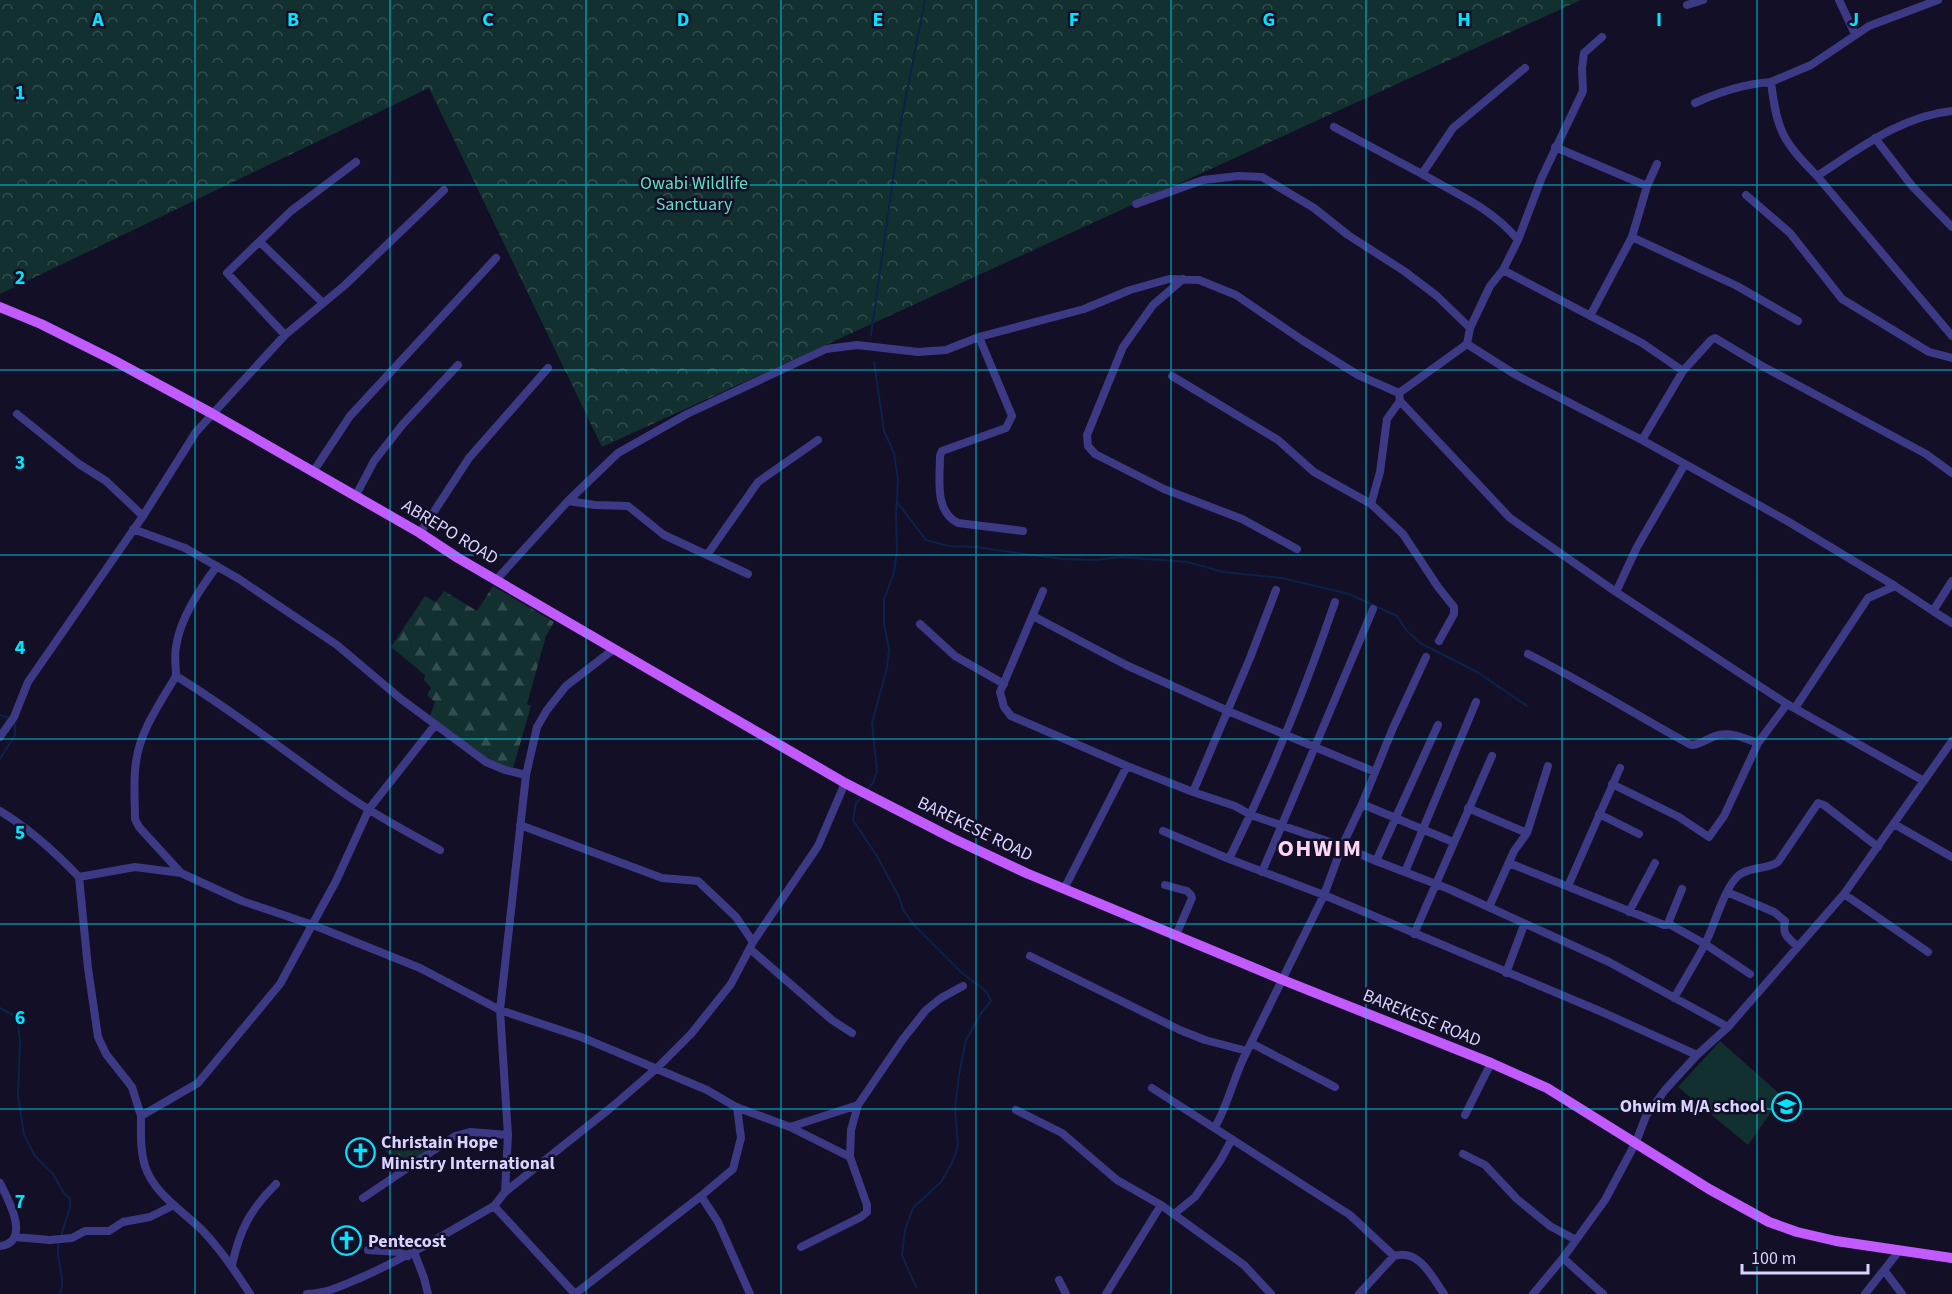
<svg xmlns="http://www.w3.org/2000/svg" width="1952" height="1294" viewBox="0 0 1952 1294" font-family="'Source Sans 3',sans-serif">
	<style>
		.grass { fill: url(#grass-dots) }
		.forest { fill: url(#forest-firs) }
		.park { fill: url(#park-crowns) }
		.pitch { fill: #12302f }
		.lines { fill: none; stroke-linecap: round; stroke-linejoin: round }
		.stream { stroke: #0c2248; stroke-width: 2 }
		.minor { stroke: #3d3a85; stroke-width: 8 }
		.major { stroke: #c25bff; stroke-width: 10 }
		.grid { fill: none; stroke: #00e5ff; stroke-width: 1.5; stroke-opacity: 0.55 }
		.labels { text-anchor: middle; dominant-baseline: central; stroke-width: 5; stroke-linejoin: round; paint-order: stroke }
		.park-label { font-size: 18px; fill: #5fe0c0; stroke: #130f26 }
		.street-label { font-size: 18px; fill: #d9d4ff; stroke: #130f26 }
		.poi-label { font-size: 18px; font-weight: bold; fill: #d9d4ff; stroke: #130f26; text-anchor: start }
		.district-label { font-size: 24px; font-weight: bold; letter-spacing: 1.5px; fill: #ffd6f0; stroke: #130f26 }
		.grid-label { font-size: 20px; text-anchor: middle; font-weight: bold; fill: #00e5ff; stroke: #130f26; stroke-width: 5; stroke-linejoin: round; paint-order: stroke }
	</style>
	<defs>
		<pattern id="grass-dots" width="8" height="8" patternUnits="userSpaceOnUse" patternTransform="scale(1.5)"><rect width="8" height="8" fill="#12302f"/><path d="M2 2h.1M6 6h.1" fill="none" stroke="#344d4e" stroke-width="1.8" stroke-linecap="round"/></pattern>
		<pattern id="forest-firs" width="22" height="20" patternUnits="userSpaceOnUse" patternTransform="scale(1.5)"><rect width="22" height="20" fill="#12302f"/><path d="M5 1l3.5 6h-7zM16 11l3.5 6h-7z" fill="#344d4e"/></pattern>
		<pattern id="park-crowns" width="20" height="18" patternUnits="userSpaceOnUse" patternTransform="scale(1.5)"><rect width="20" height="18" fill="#12302f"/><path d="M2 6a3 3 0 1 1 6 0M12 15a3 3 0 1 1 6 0" fill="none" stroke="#344d4e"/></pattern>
	</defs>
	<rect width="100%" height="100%" fill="#130f26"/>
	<path class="grass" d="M409,1135l22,14 -27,16 -19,-14z"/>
	<path class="forest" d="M493,586l61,36 -8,14 -19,68 4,2 -18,62c-22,-2 -64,-37 -83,-52l5,-14 -8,-7 4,-7 -7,-8 1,-5 -34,-28 34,-51 11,6 8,-11 33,20z"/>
	<path class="park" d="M0,0h1581l-979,447 -173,-359 -429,206z"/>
	<path class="pitch" d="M1720,1041l62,55 -34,49 -70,-58z"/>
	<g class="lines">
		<path class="stream" d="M871,335l30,-213 24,-122
			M897,502l29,38 22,6 27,1 87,12 33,1 26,-3 67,5 35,10 59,6 67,16 48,22 10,15 13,12 57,29 50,34
			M0,715l9,3
			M0,759l15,-24v-10l-3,-3
			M866,791l7,-8 4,-12 -5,-48 15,-55 2,-19 -5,-25v-24l10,-28 3,-21 -1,-34 2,-37 -4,-27 -10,-22 -10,-69
			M863,796l-7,7 -3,17 24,36 23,43 3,11 12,16 47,47 24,18 5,10 -10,12 -15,27 -7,35 -4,34 3,37 -6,17 -11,19 -28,26 -8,22 -3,25 14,32
			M0,1008l13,7 5,8 2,20 -2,53 6,39 11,21 18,18 11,19 6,6v8l-9,29
			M59,1242c-5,18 8,35 1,52"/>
		<path class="minor" d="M1839,0l16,34
			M1938,0l-69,26 -58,39 -40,17c6,50 12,59 46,94 42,-27 84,-60 135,-65
			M1687,5l16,-5
			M1525,68l-72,60 -31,46c33,19 71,35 96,66l-15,30 -13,16 -20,42 -3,16 49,31 126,65 147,82 106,64 38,25
			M1695,103c24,-11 48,-19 76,-21
			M1334,127l88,47
			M1875,138l37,48 40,41
			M1555,147l92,39
			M1817,176l135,160
			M1746,195l44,38 52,66 87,53 23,6
			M1136,204l67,-24 35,-4 24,1 52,31 34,27 56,36 33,25 33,32
			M1632,237l105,49 61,35
			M1518,240l24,-63 41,-86 -1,-23 2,-15 18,-16
			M260,242l63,61
			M1503,270l139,73 41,28
			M1183,279l-30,26 -30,42 -36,88 1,11 7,8 69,35 78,30 55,30
			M1590,316l42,-79 15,-51 10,-22
			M285,335l-58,-62 64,-62 65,-49
			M979,337l33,79 -6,12 -64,23 -2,5c0,23 -6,55 18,67l65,8
			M1172,376l106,64 36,32 57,32 9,-32 7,-53 13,-18 -1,-8 68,-49
			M1400,401l110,117 106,74 171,112 137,77
			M17,414l62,50 27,17 37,35
			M1642,440l41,-69 28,-31 4,-2 47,28 164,88 26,19
			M313,472l37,-56 146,-158
			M355,497l19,-36 29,-37 55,-59
			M568,501l27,4 33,1 36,29 84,39
			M1371,504l32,30 35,53 16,20v7l-15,27
			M133,529l52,19 54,31 98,66 64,54 85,63 19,8 21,5
			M420,533l49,-75 79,-90
			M707,555l51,-73 60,-42
			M217,566c-17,23 -37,52 -41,81 -2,10 0,20 0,29 56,34 108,75 162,113 32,23 67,42 102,61
			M497,579l71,-78 50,-48 69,-39 139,-65 31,-4 61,7 28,-2 33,-13 105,-28 46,-19 39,-11 30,1 37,15 66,45 56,35 41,18
			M1952,581l-19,30 19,12
			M1043,591l-43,101 4,15 7,9 116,50 66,26 42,14 16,9 91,31 34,15 73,28 160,73 119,65
			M1616,592l21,-45 48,-83
			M1033,616l93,49 102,46 147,61
			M920,624l35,32 49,28
			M1528,654c56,28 108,61 163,91 10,0 18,-8 28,-10 13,-3 27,4 39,8
			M176,676c-16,27 -36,55 -40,86 -3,18 -1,38 -1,57l4,8 42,46
			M1795,708l73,-110 27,-12
			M0,737l14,-20 14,-35 115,-166 53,-84 89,-97 60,-50 99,-95
			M1612,784l67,33 30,20 15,-21 34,-73 29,-39
			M1193,792l57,-134 26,-68
			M1362,804l91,38
			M1468,808l59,25
			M0,811c30,18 55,41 79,66l56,-10 46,6 61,28 71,24 107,43 80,42 81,27 126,53 29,17 54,20 68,-22 45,-66 23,-29 15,-12 22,-12
			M1599,814l40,20
			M1894,824l58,33
			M520,825l142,53 36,3 38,36 17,25
			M1163,831l66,28 95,36 278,117 95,43
			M1229,859c41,-83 76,-169 106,-257
			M1376,861l62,-136
			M1509,863l155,62 5,-1
			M1262,872l111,-263
			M1405,872l71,-170
			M79,877l9,91 10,69 8,17 26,33 9,29 57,-33 82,-99 56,-103 33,-72 66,-84
			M1165,885l22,6 4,4 1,3 -16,37
			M1568,886l52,-118
			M1064,889l63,-123
			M1682,889l-13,32v3l36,20 45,30
			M1727,892l47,20 11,9c-3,15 3,16 13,26
			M1844,894l84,58
			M1489,907l25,-56 13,-18 21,-67
			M1629,912l26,-49
			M1414,934l78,-178
			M750,949l82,71 20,13
			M1030,956l150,74 25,10 42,11 77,-156 18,-49 20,-42 31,-76 33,-71
			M1506,973l18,-48
			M1674,998c10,-17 21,-35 30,-52 10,-18 20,-59 35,-71 12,-9 27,-5 39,-13l40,-59 6,2 54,42
			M1251,1043l84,44
			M1152,1088l198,127 44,41
			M1016,1110l46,23 55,47 44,25 83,60 27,29
			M1465,1115l26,-52
			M141,1116c0,17 -1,34 4,50 9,28 38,45 58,65 18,19 33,41 47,63
			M790,1127l60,30 17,48v7l-6,5 -60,30
			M1215,1127c14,-24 19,-52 32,-76
			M1463,1154l22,11 32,34 33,27 26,14
			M850,1157l1,-27 7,-25
			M0,1183c8,16 32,59 0,63
			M505,1192l108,-86 44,-38 34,-34 40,-50 22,-42 65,-96 27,-63
			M701,1196l17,26 32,72
			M363,1198l92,-62 15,-4 38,3
			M494,1206l81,88
			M1174,1214l21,-17 25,-36 12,-22
			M15,1237l35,3 22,-2 13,-7h24l14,-9 27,-5 24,-12
			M368,1250l31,2 9,4
			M414,1252l10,26 4,16
			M1563,1258l40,36
			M232,1265c8,-36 18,-55 44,-81
			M1884,1270l18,24
			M1059,1280l7,14
			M307,1294c20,-1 35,-8 53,-16 46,-20 90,-47 134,-72l11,-14 3,-57 -8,-125 26,-235 11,-48 10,-17 19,-24 48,-37
			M575,1294l126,-98 32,-27 8,-31 -4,-31
			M1106,1294l55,-89
			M1359,1294l35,-38c25,-8 38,21 50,38
			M1533,1294l30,-36 42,-58 31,-58 10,-26 19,-26 32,-35 31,-28 116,-133 108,-153
			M1865,1294l34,-43"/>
		<path class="major" d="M0,307l41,17 72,36 98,53 209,120 38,25 156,91 231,134 109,56 72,34 257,107 208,83 56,25 162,101 60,33 28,10 39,9 116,17"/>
	</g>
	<path class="grid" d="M195,0v1294M390,0v1294M586,0v1294M781,0v1294M976,0v1294M1171,0v1294M1366,0v1294M1562,0v1294M1757,0v1294M0,185h1952M0,370h1952M0,555h1952M0,739h1952M0,924h1952M0,1109h1952"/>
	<defs>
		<symbol id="school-ring" viewBox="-11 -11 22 22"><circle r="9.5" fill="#130f26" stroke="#00e5ff" stroke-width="1.5"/><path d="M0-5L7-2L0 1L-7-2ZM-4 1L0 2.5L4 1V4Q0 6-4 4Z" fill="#00e5ff"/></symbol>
		<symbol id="church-ring" viewBox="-11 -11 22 22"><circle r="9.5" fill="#130f26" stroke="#00e5ff" stroke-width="1.5"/><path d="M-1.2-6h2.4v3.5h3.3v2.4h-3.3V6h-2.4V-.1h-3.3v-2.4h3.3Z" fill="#00e5ff"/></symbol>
	</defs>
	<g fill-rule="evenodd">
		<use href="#school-ring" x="1770" y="1090" width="33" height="33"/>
		<use href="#church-ring" x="344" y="1136" width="33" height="33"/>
		<use href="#church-ring" x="330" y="1224" width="33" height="33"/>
	</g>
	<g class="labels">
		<g class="park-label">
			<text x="694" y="183">Owabi Wildlife<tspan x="694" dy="21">Sanctuary</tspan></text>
		</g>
		<g class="street-label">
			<text transform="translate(450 532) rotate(31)">ABREPO ROAD</text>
			<text transform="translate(975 829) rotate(26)">BAREKESE ROAD</text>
			<text transform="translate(1422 1018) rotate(22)">BAREKESE ROAD</text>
		</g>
		<g class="poi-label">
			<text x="1765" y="1106" text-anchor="end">Ohwim M/A school</text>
			<text x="381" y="1142">Christain Hope<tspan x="381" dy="21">Ministry International</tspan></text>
			<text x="368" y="1241">Pentecost</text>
		</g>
		<g class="district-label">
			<text x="1320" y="848">OHWIM</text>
		</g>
	</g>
	<g class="grid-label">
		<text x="98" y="26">A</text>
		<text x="293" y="26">B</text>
		<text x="488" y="26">C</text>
		<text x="683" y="26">D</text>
		<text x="878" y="26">E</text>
		<text x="1074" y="26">F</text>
		<text x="1269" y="26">G</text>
		<text x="1464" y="26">H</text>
		<text x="1659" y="26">I</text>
		<text x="1854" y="26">J</text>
		<text x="20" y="99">1</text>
		<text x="20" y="284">2</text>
		<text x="20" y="469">3</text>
		<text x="20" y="654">4</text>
		<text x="20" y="839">5</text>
		<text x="20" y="1024">6</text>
		<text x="20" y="1208">7</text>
	</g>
	<path d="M1742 1264v9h126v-9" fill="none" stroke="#d9d4ff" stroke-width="3"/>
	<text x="1751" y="1264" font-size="18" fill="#d9d4ff" stroke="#130f26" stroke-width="4.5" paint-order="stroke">100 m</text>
</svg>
